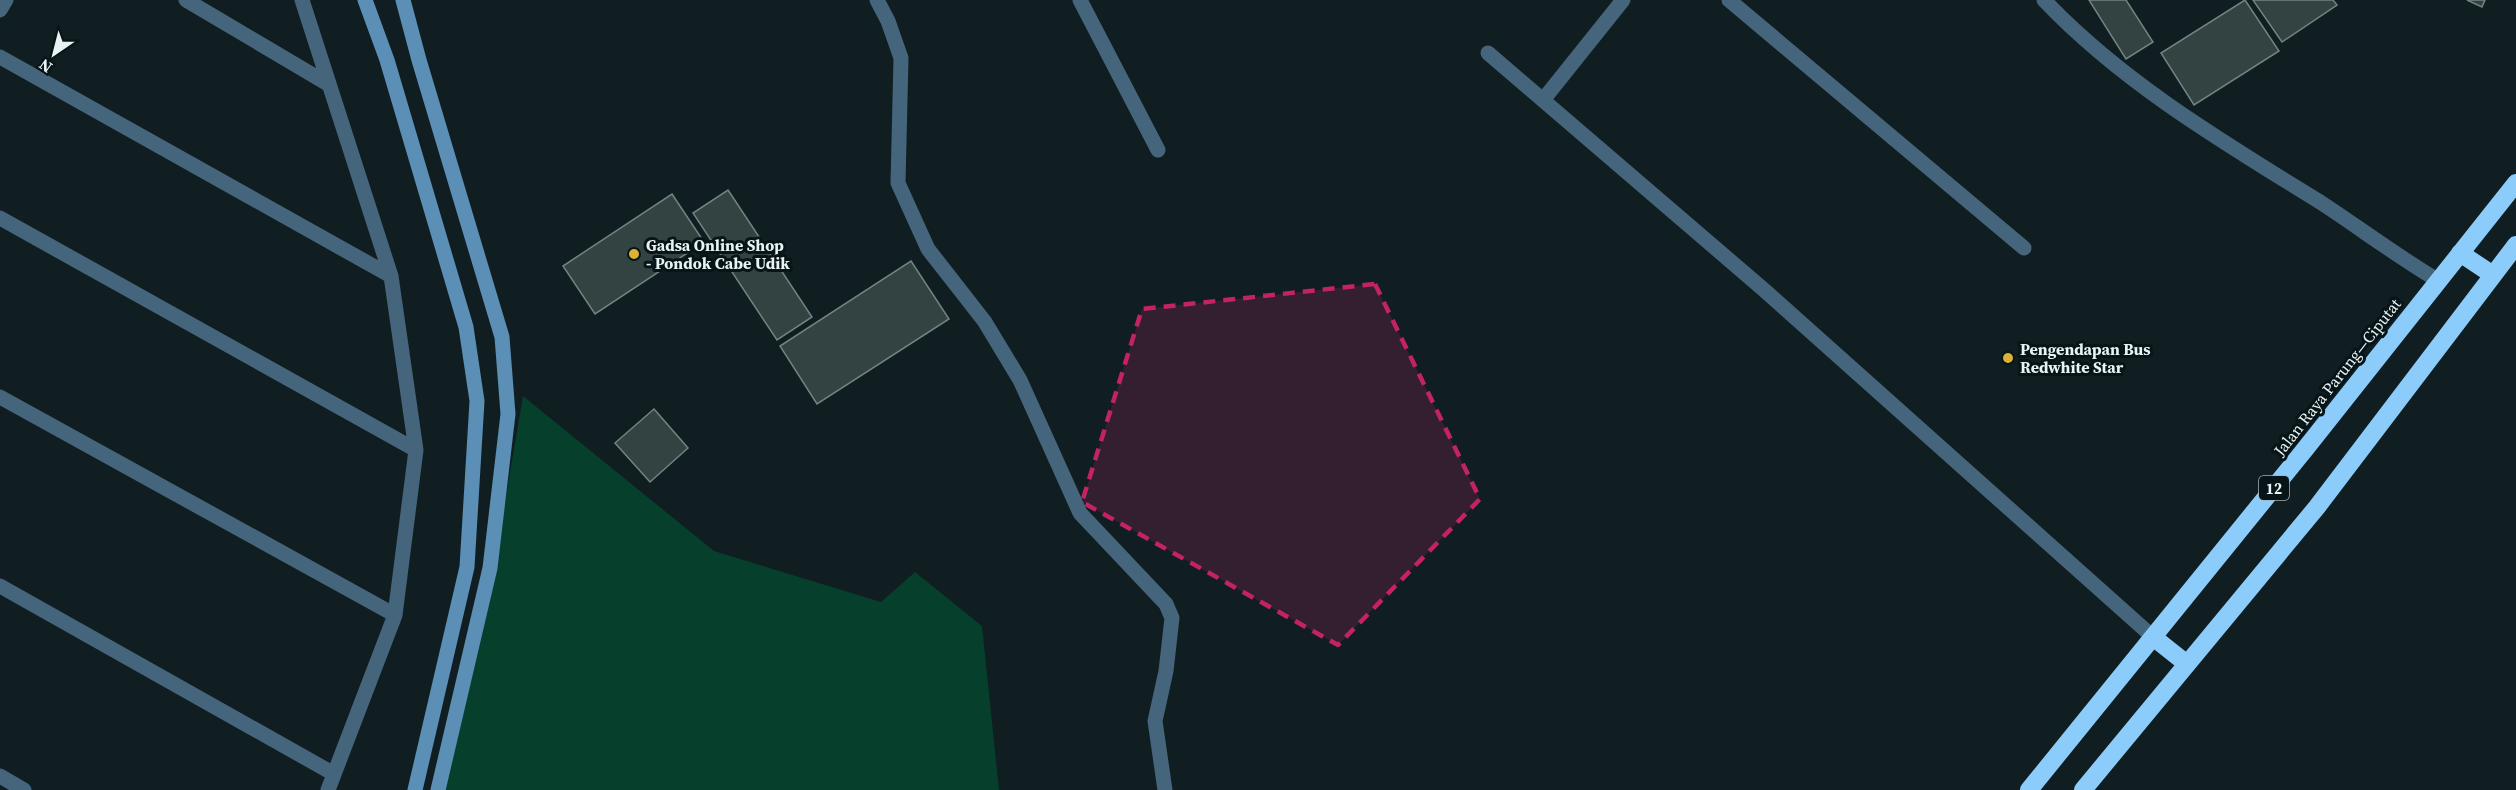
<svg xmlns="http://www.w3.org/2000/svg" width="2516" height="790" viewBox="0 0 2516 790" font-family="'Source Serif 4',serif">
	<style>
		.green { fill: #063f2c }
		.building { fill: #334342; stroke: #728482; stroke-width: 1.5 }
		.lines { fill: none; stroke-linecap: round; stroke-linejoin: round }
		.lane { stroke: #45657c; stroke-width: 15 }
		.street { stroke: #45657c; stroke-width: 15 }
		.secondary { stroke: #5b8fb5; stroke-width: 15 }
		.highway { stroke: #8bccfb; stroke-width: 18 }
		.marked { fill: #c42363; fill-opacity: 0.2; stroke: #c42363; stroke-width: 4.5; stroke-dasharray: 12 8; stroke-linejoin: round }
		.poi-dot { fill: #ddb133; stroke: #071418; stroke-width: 2 }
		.labels { text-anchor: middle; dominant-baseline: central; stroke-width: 6; stroke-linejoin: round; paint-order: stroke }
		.shield { fill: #071418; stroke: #a5b0b3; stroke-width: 1.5 }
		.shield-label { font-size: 15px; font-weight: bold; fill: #e9f3f5 }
		.poi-label { font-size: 16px; font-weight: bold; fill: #e9f3f5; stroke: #071418; text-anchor: start }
		.street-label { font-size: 16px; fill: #e9f3f5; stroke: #071418 }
	</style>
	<rect width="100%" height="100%" fill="#101e21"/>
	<path class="green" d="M523,396l191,155 167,51 34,-30 67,54 17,164h-554l49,-223z"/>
	<path class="building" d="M2089,0h37l27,42 -27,17z
		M2245,0l34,51 -85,54 -33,-52z
		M2253,0h80l4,5 -55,37z
		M2467,0h18l-3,7z
		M728,190l84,127 -35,23 -84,-127z
		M672,194l32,48 -109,72 -32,-48z
		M911,261l38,58 -132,85 -37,-58z
		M654,409l34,39 -38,34 -35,-39z"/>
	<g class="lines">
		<path class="lane" d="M1729,0l295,248
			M1488,53l275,236 390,348
			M1543,100l80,-100"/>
		<path class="street" d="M186,0l142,84
			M302,0l89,276 25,174 -21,165 -67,175
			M877,0l11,21 13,37 -3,125 30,66 57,73 35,58 60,133 86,91 6,14 -6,53 -11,50 10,69
			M1080,0l78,150
			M2044,0c79,83 179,142 276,202 40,26 78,55 119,79
			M0,10l6,-10
			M0,57l391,219
			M0,218l416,232
			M0,397l395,218
			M0,586l334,188
			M0,776l24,14"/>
		<path class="secondary" d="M365,0l22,60 79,267 11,74 -10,166 -52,223
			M403,0l16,60 83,277 6,77 -18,154 -52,222"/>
		<path class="highway" d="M2460,253l33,22
			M2153,637l34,27
			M2029,790l277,-342 210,-265
			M2083,790l234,-283 199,-262"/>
	</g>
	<path class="marked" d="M1375,284l105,215 -142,146 -256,-143 60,-193z"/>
	<g class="poi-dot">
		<circle cx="634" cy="254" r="6"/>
		<circle cx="2008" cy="358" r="6"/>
	</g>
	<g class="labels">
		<rect class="shield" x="2259" y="476" width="30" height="24" rx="4.5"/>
		<g class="shield-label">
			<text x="2274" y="488">12</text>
		</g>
		<g class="poi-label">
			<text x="646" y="245">Gadsa Online Shop<tspan x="646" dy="18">- Pondok Cabe Udik</tspan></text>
			<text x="2020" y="349">Pengendapan Bus<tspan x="2020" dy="18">Redwhite Star</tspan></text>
		</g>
		<g class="street-label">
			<text transform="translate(2337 377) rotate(-52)">Jalan Raya Parung—Ciputat</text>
		</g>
	</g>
	<g transform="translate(54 54) rotate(215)" stroke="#071418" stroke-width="4.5" paint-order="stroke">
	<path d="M0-4.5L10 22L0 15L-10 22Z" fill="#e9f3f5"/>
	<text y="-9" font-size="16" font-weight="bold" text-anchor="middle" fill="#e9f3f5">N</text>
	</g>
</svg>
